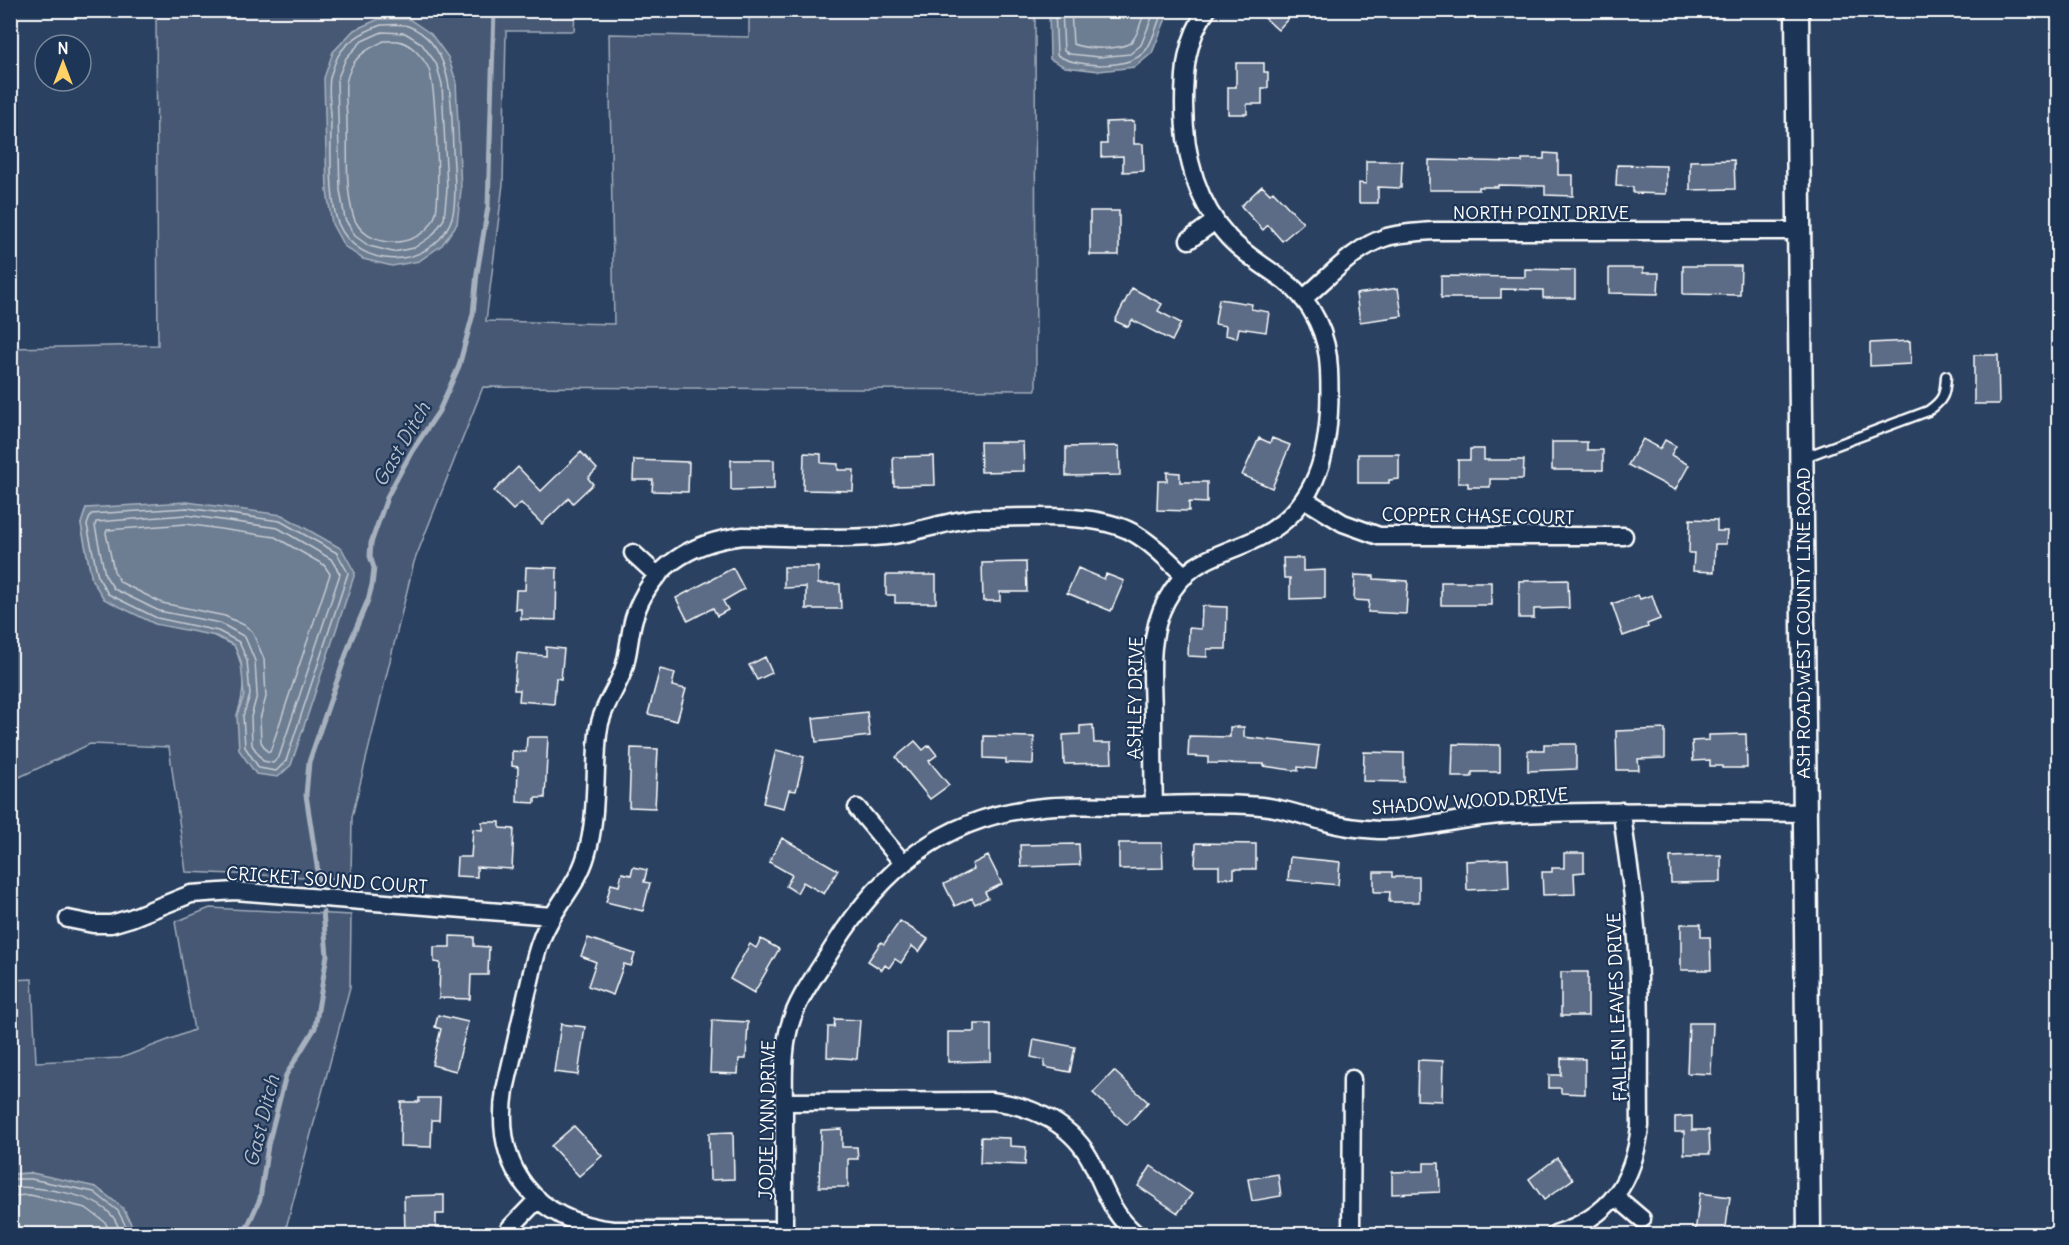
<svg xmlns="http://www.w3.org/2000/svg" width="2069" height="1245" viewBox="0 0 2069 1245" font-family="Delius,sans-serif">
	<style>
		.green { fill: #465975; stroke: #a2acba; stroke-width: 1.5; fill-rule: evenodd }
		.water { fill: #6d7d92; stroke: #a7b1be; stroke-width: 1.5 }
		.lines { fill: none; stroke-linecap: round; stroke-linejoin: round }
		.shore { stroke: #c5cbd3; stroke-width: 1.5 }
		.stream { stroke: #a7b1be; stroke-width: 5 }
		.building { fill: #5b6c86; stroke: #fff; stroke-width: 1.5 }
		.lane-casing { stroke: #fff; stroke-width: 13 }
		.street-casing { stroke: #fff; stroke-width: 21 }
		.secondary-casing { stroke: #fff; stroke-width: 27 }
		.lane { stroke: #1d3557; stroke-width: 8 }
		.street { stroke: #1d3557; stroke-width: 16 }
		.secondary { stroke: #1d3557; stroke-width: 22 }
		.labels { text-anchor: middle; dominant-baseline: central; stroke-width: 4.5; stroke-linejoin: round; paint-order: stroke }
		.street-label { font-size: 18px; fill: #fff; stroke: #1d3557 }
		.water-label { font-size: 20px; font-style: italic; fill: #b6bec8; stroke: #1d3557 }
	</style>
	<rect width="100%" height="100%" fill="#2a4161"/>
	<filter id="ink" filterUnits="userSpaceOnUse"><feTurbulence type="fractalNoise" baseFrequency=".0167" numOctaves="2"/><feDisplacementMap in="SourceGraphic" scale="12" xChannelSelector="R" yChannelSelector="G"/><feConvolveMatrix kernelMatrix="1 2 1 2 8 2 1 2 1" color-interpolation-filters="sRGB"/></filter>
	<g filter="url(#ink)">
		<path class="green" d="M156,11h419l-1,20h-68l-3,153 -17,137 128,3 -5,-290 140,3v-26h286l1,379 -553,-3 -69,175 -62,255 -1,62 -165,-7 -17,-125 -79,-3 -79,37 -1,-433 148,-3zM86,508l269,65 -118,142c9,-26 8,-45 -3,-70l-142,-65 -11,-56z
			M210,908l141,7 -1,72 -64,241 5,6h-155l-13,-26 -91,-35 -21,1v-194l21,-1 4,83 85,-4 73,-28 -19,-108z"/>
		<path class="water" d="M1049,11v-1l120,1 -17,42 -17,14 -36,4 -34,-4 -15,-8z
			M379,19h30l22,15 17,23 8,24 5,109 -4,34 -15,21 -23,16 -27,5 -29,-7 -19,-13 -12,-22 -5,-33 -3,-113 9,-26 21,-22z
			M187,502l95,13 60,34 13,24 -64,192 -13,12 -22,-3 -17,-24 -2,-35 7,-19 -3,-35 -7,-16 -18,-9 -61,-12 -51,-25 -12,-19 -11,-56 5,-16z
			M32,1173l64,14 27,21 13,26h-125v-60z"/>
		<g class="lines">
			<path class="shore" d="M1055,10l2,45c20,13 73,15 89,-5 7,-8 12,-29 17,-40
				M1062,10l2,41 6,3 29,3 31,-3 11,-9 14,-35
				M1071,10l2,34c12,5 50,7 59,-3 7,-7 9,-21 13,-31
				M381,25c8,0 20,-2 27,1 48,18 43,84 45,125 1,18 5,56 -3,72 -21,47 -92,48 -112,0 -9,-23 -7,-82 -7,-109 -1,-11 -3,-25 -1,-36 2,-7 5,-16 8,-22 9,-16 27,-25 43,-31z
				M382,32l23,1 16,10 15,20 6,21 5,105 -3,30 -11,16 -19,13 -21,4 -24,-6 -14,-10 -10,-17 -5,-29 -3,-110 9,-22 16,-17z
				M384,41c5,0 13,-1 18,1 10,3 21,16 26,25 8,16 13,132 7,149 -13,35 -72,35 -82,-1 -8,-29 -5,-62 -6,-91 0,-13 -2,-28 -1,-41 1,-5 4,-13 6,-17 7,-13 20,-19 32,-25z
				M187,508l93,13 57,32 11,20 -62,188 -10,10 -17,-3 -14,-21 -2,-31 7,-21 -3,-35 -8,-18 -21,-11 -61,-13 -49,-24 -10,-17 -11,-52 4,-11z
				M186,515l92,13 53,31 9,15 -61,183 -6,6 -10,-2 -11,-16 -1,-28 6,-22 -2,-34 -10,-24 -25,-14 -61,-12 -45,-22 -9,-14 -10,-49 1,-4z
				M186,524l89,13 49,28 6,9 -60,178 -3,-1 -6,-9 -1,-23 6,-22 -2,-38 -12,-28 -8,-6 -19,-9 -63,-13 -42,-21 -6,-11 -8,-38 1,-3z
				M10,1179h21l63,13 24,19 12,23
				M10,1187c29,0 84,5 103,30 4,5 6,12 8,17
				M10,1196l20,-1 56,13 19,14 6,12"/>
			<path class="stream" d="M320,885l-14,-90 3,-33 42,-122 17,-40 4,-15 2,-17 -4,-12 1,-13 17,-48 24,-44 27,-40 20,-45 14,-52 4,-41 11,-66 6,-197
				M244,1234l16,-35 8,-54 18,-70 29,-47 12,-73 -4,-43"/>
		</g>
		<path class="building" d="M1256,10h40l-18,20z
			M1236,63h28v9h4v16h-6v16h-15v10h-19v-27h8z
			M1134,121v23h9l1,27 -21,1v-16l-22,1v-13h6l-1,-22z
			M1544,153l14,1v21h15v21l-28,-1v-9l-47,-1v2h-19v3h-50v-30l93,2v-3h22z
			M1734,160l1,29 -45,1v-29z
			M1366,161h36l-1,27 -23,-1v16h-19v-20l7,1z
			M1617,165l49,1v28l-33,-1v-6l-17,-1z
			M1262,186l8,8 3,-3 30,32 -21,18 -14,-16 -5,5 -22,-24z
			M1090,211h29v44h-29z
			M1683,266h58l-1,29 -57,-1z
			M1609,268h34v5h16l-1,21 -49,-1z
			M1525,269l50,1v28h-32v-8l-42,-1v9h-60v-22l84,1z
			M1132,288l30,16 -4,7 23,12 -9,18 -40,-21 -4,7 -13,-6z
			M1398,288l4,28 -42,6 -4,-28z
			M1219,299l33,5 -1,5 18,3 -3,20 -27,-4 -2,10 -12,-3 1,-9 -11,-2z
			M1910,341l1,23 -41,2v-23z
			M1974,355h24l1,49h-25z
			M1259,438l11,5 2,-5 18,7 -18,43 -30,-13z
			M1643,439l17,10 5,-9 11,6 -5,9 18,10 -14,25 -47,-25z
			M980,442h43l1,29 -43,1z
			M1552,442h35v8h16v20h-51z
			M1119,446l1,29 -54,1v-29z
			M1470,449h14v11h40l-1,19h-33v8h-22v-4h-10v-23h12z
			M581,452l16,17 -9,9 5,6 -20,19 -4,-5 -27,26 -21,-21 -8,7 -19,-19 24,-24 23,24z
			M804,453l17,1v9l17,1v6h16l-1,21 -50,-1z
			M1358,454h41v25l-10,1v3h-31z
			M934,456l1,29 -41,1 -1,-29z
			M634,460l55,2 -1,30 -36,-1 1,-11h-20z
			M731,460h43v29l-43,1z
			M1167,472l13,1v9h27v21l-18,-1v9l-32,-1 1,-29h9z
			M1690,519l27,1v11h10l-1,13h-11l-1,28 -21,-1 1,-18h-5z
			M1283,558h20v13l22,-1v28l-35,1v-21h-6z
			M1026,562l1,30h-27v9h-17l-1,-38z
			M526,567l31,1 -1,52 -35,-1v-10h-6l1,-19h9z
			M784,567h34v17h22l1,25h-35v-22l-22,1z
			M733,568l11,21 -21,12 5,9 -11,6 -4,-8 -25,13 -12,-23z
			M1078,568l26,11 2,-5 18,7 -13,30 -44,-18z
			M886,575h50v28h-41v-8h-9z
			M1355,575l19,1v3l34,2 -2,33 -38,-2 1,-11 -15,-1z
			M1568,580l1,28 -35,1v9h-15v-37z
			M1441,582h50v23h-50z
			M1638,595l2,4 12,-4 8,24 -13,5 1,3 -25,9 -11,-32z
			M1202,606l25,1 -1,42h-19v8l-19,-1 1,-28 12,1z
			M546,647l18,2 -3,30 -5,-1 -2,26 -35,-3 1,-11h-6l3,-37 29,3z
			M765,657l7,16 -15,7 -8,-15z
			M660,669l15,4 -3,13 14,3 -9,32 -29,-7z
			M867,712l3,24 -54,6 -3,-24z
			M1093,725l1,18h17l1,20 -48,1 -1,-29 17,-1v-8z
			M1230,727h14v10l75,9 -3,23 -18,-2v4l-34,-5v-2l-56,-1v-6l-20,-1 1,-20 41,1z
			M1665,729v29l-27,1 1,11h-22l-1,-39z
			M1746,734l1,34h-25v-2h-12v-6l-17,1 -1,-20 17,-1v-5z
			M984,736l50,1 -1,27 -27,-1v-4l-22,-1z
			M527,737h21l-3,61h-10v5l-18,-1 1,-35 -6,-1v-15l14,1z
			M915,741l8,9 6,-5 8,10 -8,6 20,24 -19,14 -34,-42z
			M1453,744l47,1v27h-28v5h-20z
			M1544,744h32v25l-48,2v-21h16z
			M631,748l27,1 -3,59 -26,-1z
			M776,750l28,7 -8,34 -7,-1 -5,18 -21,-5z
			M1364,752l40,1v29l-41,-1z
			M482,822h18v6l14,1 -2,40 -35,-2v10l-21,-1 1,-19h14l2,-28 9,1z
			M782,838l56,32 -14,24 -21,-12 -6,11 -11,-7 6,-11 -23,-13z
			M1119,843h43l1,25 -44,1z
			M1196,843l60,1v25h-22v9h-15v-12h-24z
			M1079,844l1,21 -59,2 -1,-22z
			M1564,853h20v19l-10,1 1,21 -32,1 -1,-23h10v-4h12z
			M1721,855v27l-50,1 -1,-26z
			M988,856l14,28 -17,8 3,6 -13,6 -3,-6 -17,8 -11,-22 30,-15 -2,-5z
			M1290,857l50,5 -2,23 -50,-5z
			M1508,859l1,29 -42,2 -1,-29z
			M633,867l14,3 -3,12 6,1 -7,28 -37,-9 5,-18 8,2 3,-13 9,2z
			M1374,872h18v5h27v25h-30l1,-10h-16z
			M900,921l28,18 -9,13 -7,-6 -11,17 -6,-4 -6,9 -4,-3 -3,5 -14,-9 13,-19 3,2z
			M1681,924h20v13h9l1,33h-30z
			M450,936l24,1v9l15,1 -1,28h-17l-1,24 -31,-1 1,-35 -6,-1v-15h16z
			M588,938l47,16 -4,12 -7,-2 -11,31 -25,-9 8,-24 -15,-6z
			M761,939l18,10 -25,44 -24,-14 20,-35 6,4z
			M1561,972h27v44h-27z
			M438,1015l30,7 -12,49 -24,-6 9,-36 -6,-2z
			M835,1019l25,1 -3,39 -30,-2 1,-30h6z
			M712,1020l36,2 -2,37h-7l-1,15 -28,-1z
			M1689,1023h24l-2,51 -24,-1z
			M561,1024l24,3 -7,48 -24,-3z
			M975,1024h16v37l-43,1v-30h27z
			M1034,1039l41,8 -5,25 -26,-5 1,-7 -14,-3z
			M1561,1058l24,1v35l-24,-1v-5h-12v-13h12z
			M1418,1060l25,1 -1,40 -25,-1z
			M1114,1071l34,31 -21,23 -34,-32z
			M419,1098h21l-1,22h-7l-1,27 -31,-1 1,-44h18z
			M1692,1116v14h17l1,24h-26v-22h-9v-15z
			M574,1126l28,30 -23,20 -28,-30z
			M842,1129v18h15l1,12h-10v28h-29l2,-57z
			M733,1132l1,47 -24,1 -1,-47z
			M981,1137l29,1v8l16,1 -1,18 -45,-2z
			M1557,1158l16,21 -29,21 -15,-21z
			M1424,1163h15l1,29 -48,2v-22l32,-1z
			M1151,1166l41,28 -14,19 -40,-27z
			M1278,1174l3,22 -29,5 -4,-22z
			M1700,1193l30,4 -5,37h-30z
			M444,1195v19h-8v19h-5v1h-26l-1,-38z"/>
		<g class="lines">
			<defs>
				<path id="lane" d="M1802,458l126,-47c16,-11 17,-17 18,-35"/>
				<path id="street" d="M1189,240l26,-19
					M1303,299c25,-21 51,-52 84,-62 15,-4 31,-5 47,-6h366
					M1304,499l39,24 36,13h245
					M633,553l25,23
					M1154,805c-1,-31 -1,-62 -1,-94 -1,-37 -5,-76 13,-110 23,-43 52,-44 90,-62 69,-33 76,-101 73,-169 -1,-34 -16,-68 -44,-89 -19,-14 -39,-25 -56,-43 -34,-37 -45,-85 -45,-134 0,-35 2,-64 23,-94
					M857,808l46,55
					M68,919l25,5h18l20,-6 60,-24 44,-3 317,25
					M784,1102l207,-1c42,5 83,23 102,64 13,27 19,49 43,69
					M1615,1196l27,23
					M509,1229l29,-30
					M784,1230h-171c-78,-9 -120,-62 -108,-140 7,-32 15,-65 22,-97 5,-18 7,-36 14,-53 11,-31 36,-53 45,-84 12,-38 8,-82 12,-122 2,-24 17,-41 25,-63 6,-17 6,-36 11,-53 16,-52 58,-76 109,-82 47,1 96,4 143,0 31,-3 60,-15 90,-18 45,0 117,-7 156,14 20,11 36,28 53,44
					M784,1234c0,-40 0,-80 0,-120 0,-28 -2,-58 5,-86 8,-30 29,-56 45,-82 48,-76 108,-128 201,-138 28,-4 58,-2 86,-2 47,-1 94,-4 140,0 23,2 43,10 65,16 17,5 35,7 52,8 21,1 40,-3 60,-6 26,-5 53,-9 79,-10 96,-4 192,-2 287,-1
					M1351,1234l1,-155
					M1555,1234c55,-17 79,-52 85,-108 -1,-70 2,-141 -5,-210 -3,-35 -10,-70 -13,-105"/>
				<path id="secondary" d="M1797,10l12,1224"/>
			</defs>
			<use href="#lane" class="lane-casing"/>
			<use href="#street" class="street-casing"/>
			<use href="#secondary" class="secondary-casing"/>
			<use href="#lane" class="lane"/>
			<use href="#street" class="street"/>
			<use href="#secondary" class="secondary"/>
		</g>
	</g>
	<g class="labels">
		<g class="street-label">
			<text x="1541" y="212">NORTH POINT DRIVE</text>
			<text transform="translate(1478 516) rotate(1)">COPPER CHASE COURT</text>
			<text transform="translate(1803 623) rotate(-90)">ASH ROAD;WEST COUNTY LINE ROAD</text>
			<text transform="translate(1135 698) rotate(-89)">ASHLEY DRIVE</text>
			<text transform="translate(1470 801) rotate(-4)">SHADOW WOOD DRIVE</text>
			<text transform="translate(327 880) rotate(4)">CRICKET SOUND COURT</text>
			<text transform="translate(1617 1007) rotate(-92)">FALLEN LEAVES DRIVE</text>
			<text transform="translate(767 1120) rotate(-89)">JODIE LYNN DRIVE</text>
		</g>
		<g class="water-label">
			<text transform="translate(401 444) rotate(-60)">Gast Ditch</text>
			<text transform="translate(261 1121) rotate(-76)">Gast Ditch</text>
		</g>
	</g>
	<rect width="2069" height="1245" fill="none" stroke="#1d3557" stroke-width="36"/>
	<rect x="18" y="18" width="2033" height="1209" fill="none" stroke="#fff" stroke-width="2" filter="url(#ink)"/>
	<g transform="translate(63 63)"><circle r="28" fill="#1d3557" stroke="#77869a" stroke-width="1.5"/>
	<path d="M0-4.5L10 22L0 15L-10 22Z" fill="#ffd166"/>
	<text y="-9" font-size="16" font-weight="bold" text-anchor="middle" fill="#ffffff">N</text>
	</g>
</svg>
